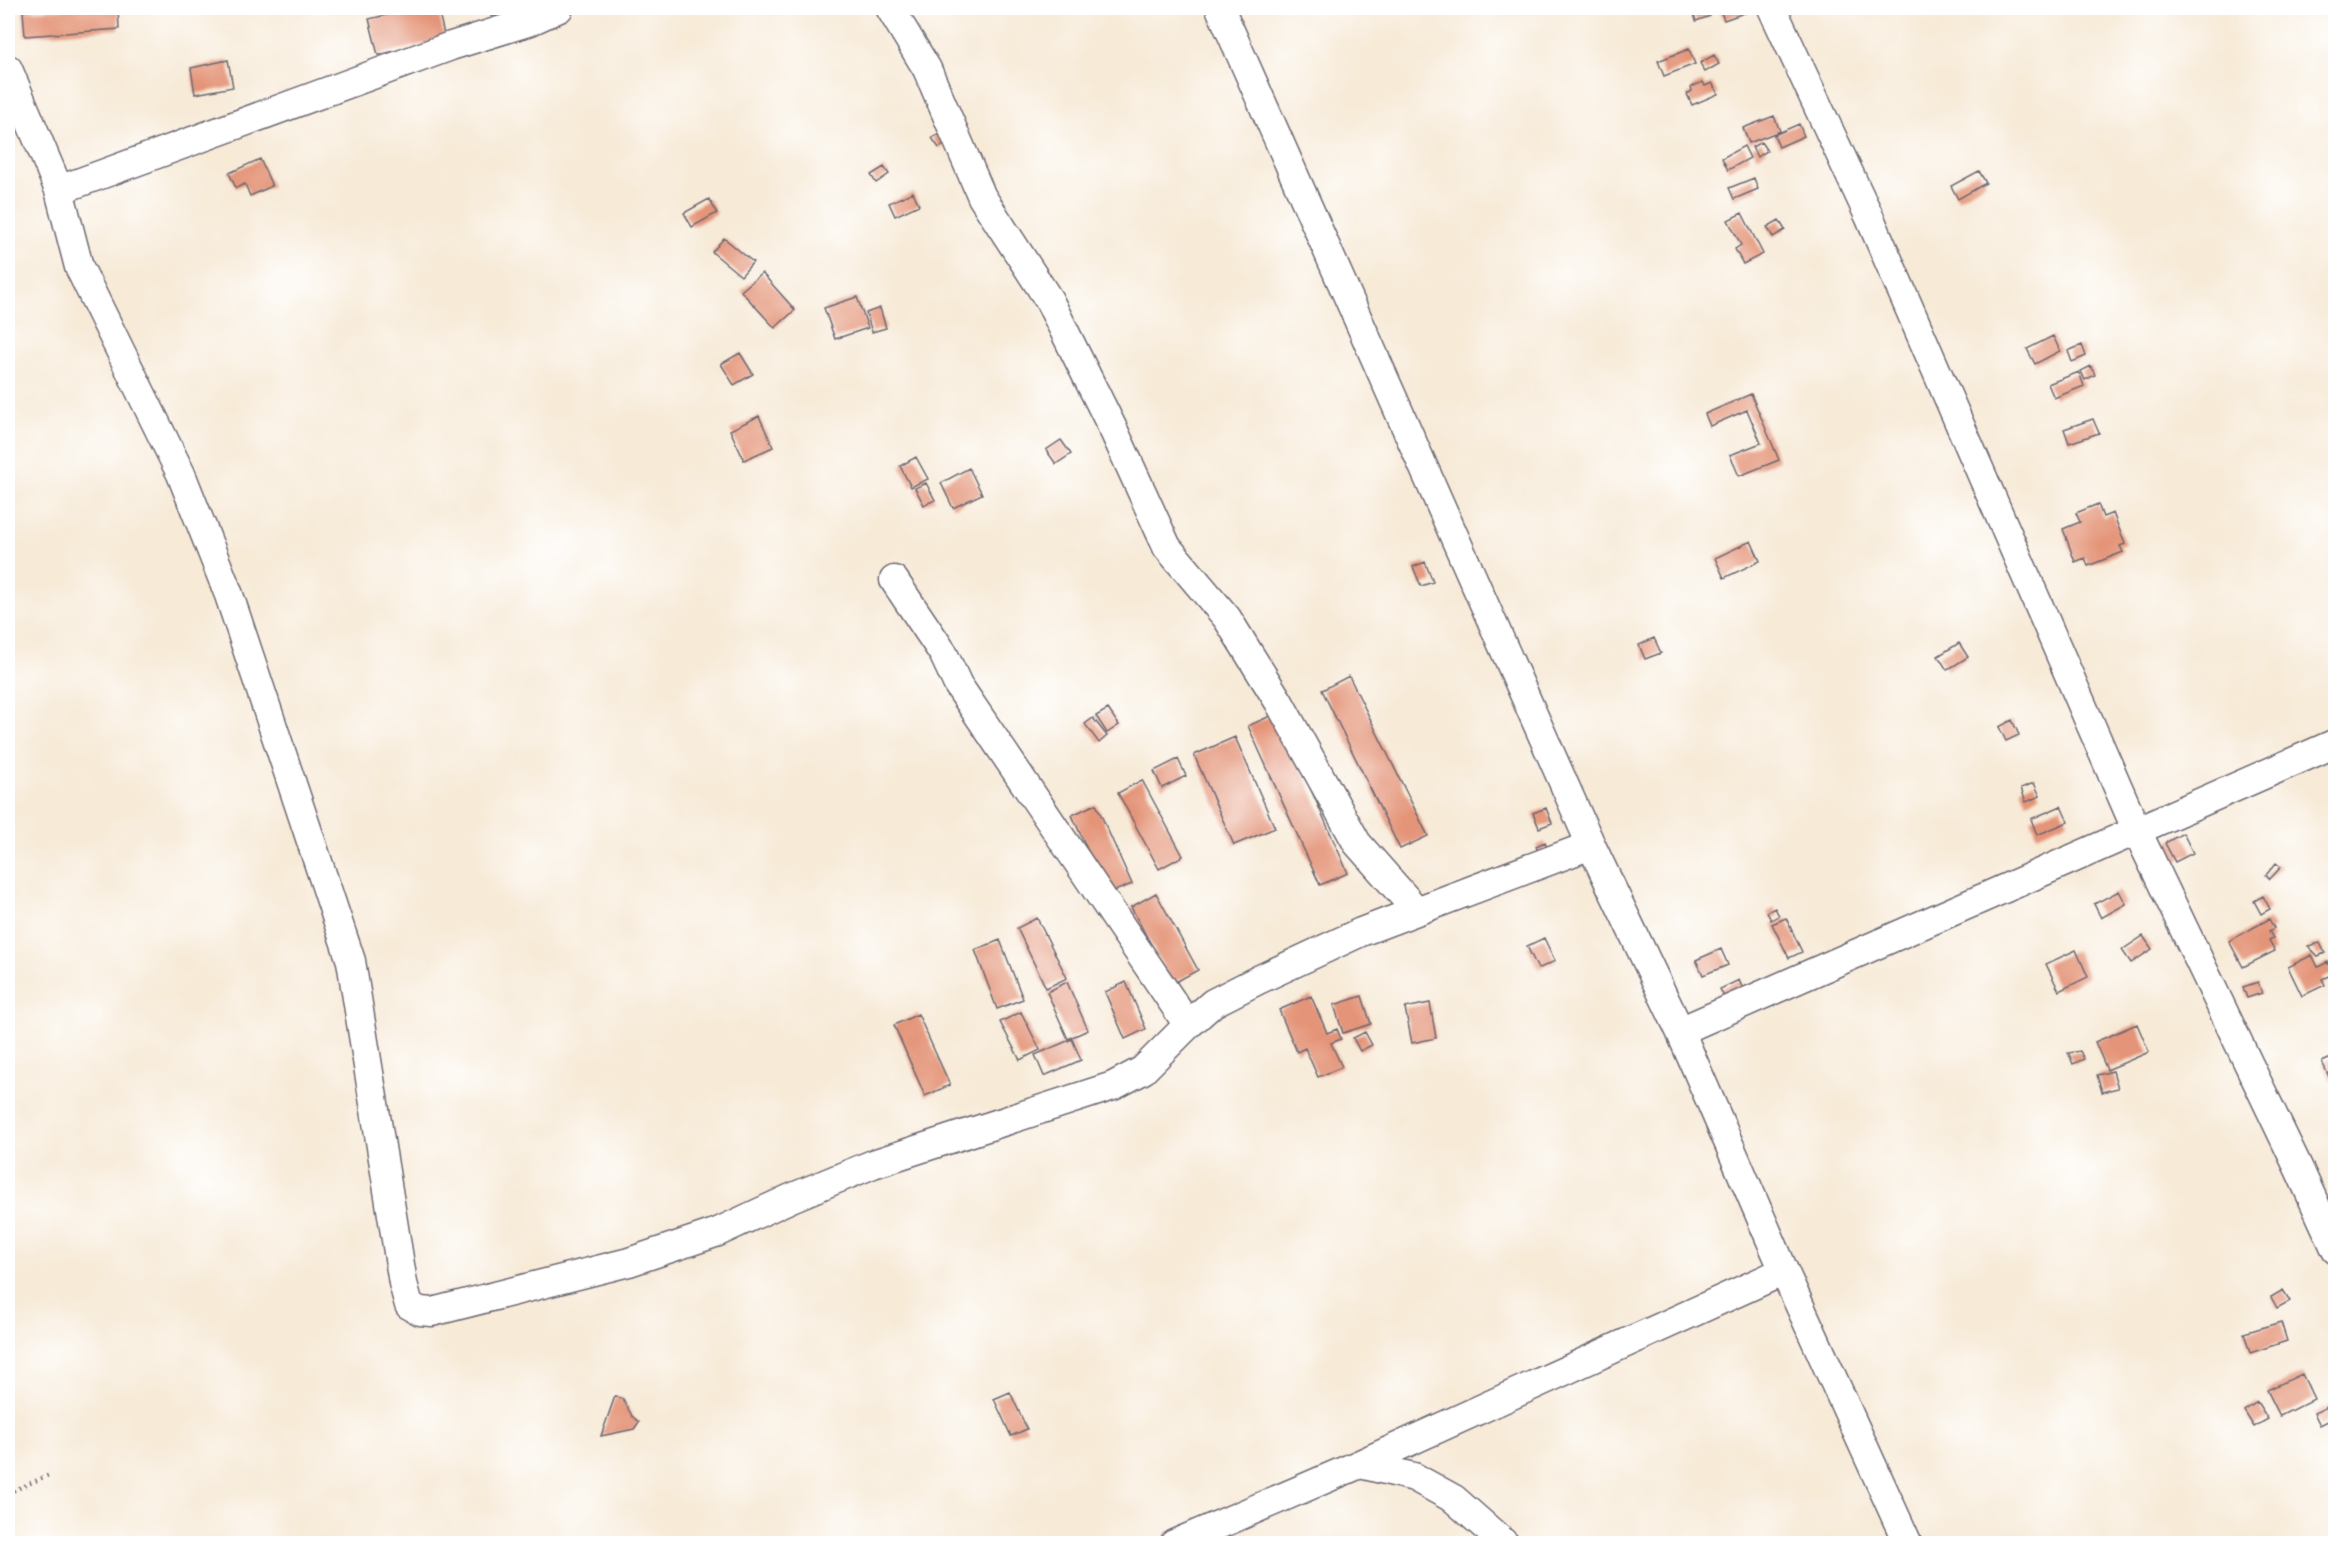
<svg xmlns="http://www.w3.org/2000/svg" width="2343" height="1551" viewBox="0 0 2343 1551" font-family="Dekko,sans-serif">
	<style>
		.building { fill: #e49478 }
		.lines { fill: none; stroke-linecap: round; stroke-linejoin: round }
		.minor-casing { stroke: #6d6872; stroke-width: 31 }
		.path { stroke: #6d6872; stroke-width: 4; stroke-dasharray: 1.5 4.5; stroke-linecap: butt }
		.minor { stroke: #fff; stroke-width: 28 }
	</style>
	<rect width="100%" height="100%" fill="#fff"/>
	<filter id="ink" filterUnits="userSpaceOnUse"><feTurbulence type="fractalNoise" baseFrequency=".0167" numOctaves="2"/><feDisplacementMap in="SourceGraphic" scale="12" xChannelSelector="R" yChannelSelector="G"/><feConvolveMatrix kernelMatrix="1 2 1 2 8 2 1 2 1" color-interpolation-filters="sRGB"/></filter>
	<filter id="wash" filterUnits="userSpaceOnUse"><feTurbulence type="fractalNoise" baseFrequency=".008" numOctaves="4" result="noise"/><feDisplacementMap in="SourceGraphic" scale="24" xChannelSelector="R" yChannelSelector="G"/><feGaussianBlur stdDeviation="1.35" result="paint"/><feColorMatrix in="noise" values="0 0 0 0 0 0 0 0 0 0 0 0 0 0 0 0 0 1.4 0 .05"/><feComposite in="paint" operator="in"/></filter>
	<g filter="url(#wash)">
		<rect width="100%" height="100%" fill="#f7ead7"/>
		<g id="blocks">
			<path class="building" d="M77,8h41l1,21 -94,7 -2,-25z
				M417,8h21l7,31 -67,16 -9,-36z
				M490,8h11l1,6 -11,2z
				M1692,8h15l3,8 -14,5z
				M1719,8h26l2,4 -23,8z
				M1689,49l6,15 -31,12 -6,-15z
				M1714,55l5,9 -14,8 -5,-9z
				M228,60l5,27 -38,7 -4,-26z
				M1703,82l2,4 7,-3 6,11 -26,11 -5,-11 5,-3 -1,-4z
				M1774,116l6,15 -31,12 -6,-15z
				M1799,124l5,12 -25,11 -5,-12z
				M939,134l6,10 -6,4 -7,-10z
				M1761,142l6,9 -10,6 -5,-10z
				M1744,146l6,12 -22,12 -6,-12z
				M260,159l12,27 -22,10 -5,-12 -9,4 -7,-15z
				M884,167l5,7 -13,9 -5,-8z
				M1979,171l7,12 -28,16 -7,-13z
				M1754,178l4,11 -24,10 -5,-11z
				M913,192l6,13 -24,11 -6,-13z
				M709,199l8,14 -25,14 -8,-14z
				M1742,213l21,41 -20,10 -8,-15 6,-4 -13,-25z
				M1779,220l6,10 -12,7 -6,-10z
				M724,238l29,24 -12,14 -29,-24z
				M762,273l33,37 -20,18 -34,-37z
				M857,297l11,31 -33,11 -11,-31z
				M880,308l6,20 -14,4 -6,-19z
				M2053,336l7,15 -25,13 -8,-15z
				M2082,345l4,11 -14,6 -4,-11z
				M740,353l13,21 -19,11 -13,-21z
				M2091,366l4,9 -10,5 -4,-9z
				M2079,372l5,14 -30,12 -6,-14z
				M1751,394l28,66 -40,16 -9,-21 31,-12 -14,-33 -37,16 -5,-12z
				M759,416l14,31 -29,13 -14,-30z
				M2093,419l6,14 -30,10 -5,-14z
				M1061,440l10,14 -15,10 -10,-14z
				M916,457l12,22 -17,8 -11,-21z
				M969,468l13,26 -29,14 -12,-25z
				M926,483l9,17 -11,5 -9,-17z
				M2098,504l5,13 10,-4 12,31 -5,2 3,6 -35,14 -3,-8 -10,4 -12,-33 17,-7 -4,-9z
				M1751,541l9,20 -36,17 -9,-20z
				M1425,562l8,20 -12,4 -8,-19z
				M1654,638l7,15 -16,6 -6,-14z
				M1959,643l9,14 -21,13 -9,-14z
				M1349,676l79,160 -28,13 -78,-159z
				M1108,709l11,16 -12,8 -11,-17z
				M1277,713l71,160 -28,12 -72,-159z
				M1093,718l14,18 -8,7 -14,-19z
				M2012,720l7,15 -13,6 -7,-14z
				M1235,737l40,91 -41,17 -40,-90z
				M1178,759l8,17 -24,12 -8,-17z
				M1142,780l41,76 -24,13 -41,-76z
				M2034,783l6,13 -14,6 -5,-14z
				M1096,804l36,80 -25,10 -35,-79z
				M2061,806l7,16 -31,13 -6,-16z
				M1546,808l6,15 -13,5 -6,-15z
				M2183,833l10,20 -18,9 -10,-19z
				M1545,842l4,12 -9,4 -4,-12z
				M2276,863l5,4 -11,12 -4,-4z
				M2119,891l7,13 -25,14 -7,-14z
				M1156,893l42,77 -26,14 -41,-77z
				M2263,896l7,13 -9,5 -7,-13z
				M1775,908l4,8 -8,4 -4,-8z
				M1037,918l30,60 -21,10 -29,-60z
				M1786,918l16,34 -13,6 -17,-34z
				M2269,919l5,9 -5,3 4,7 -4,2 6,11 -32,16 -14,-26z
				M2143,936l9,13 -21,14 -9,-13z
				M1544,938l11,23 -17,8 -11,-23z
				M1000,940l23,59 -26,10 -22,-59z
				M2320,943l5,10 -7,3 -10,-10z
				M1721,949l7,16 -25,10 -7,-15z
				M2076,950l12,27 -29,14 -13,-27z
				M2312,955l6,12 10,-5 5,12 -11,5 3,6 -23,11 -14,-29z
				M1739,980l5,12 -18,9 -6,-12z
				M1067,982l21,48 -20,9 -21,-47z
				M1126,982l20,47 -21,10 -20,-47z
				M2258,982l4,11 -15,5 -4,-11z
				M1311,996l16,37 10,-4 4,10 -10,4 11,24 -24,10 -13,-29 -8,4 -18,-42z
				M1362,996l9,28 -28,9 -9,-28z
				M1430,1003l6,35 -24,5 -7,-35z
				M1021,1012l19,38 -20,10 -20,-38z
				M918,1014l32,71 -25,11 -31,-71z
				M2137,1024l12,28 -42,18 -12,-28z
				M1365,1032l7,13 -12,6 -7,-13z
				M1072,1039l9,21 -37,16 -9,-21z
				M2080,1051l4,8 -11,5 -5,-11z
				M2336,1056v23l-5,2 -9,-19z
				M2113,1071l5,17 -16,4 -5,-17z
				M2283,1290l7,11 -13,7 -6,-11z
				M2281,1322l6,19 -37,12 -6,-20z
				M2302,1374l12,25 -34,17 -13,-26z
				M1010,1392l17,37 -16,7 -17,-37z
				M615,1396l8,3 9,17 7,6 -5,7 -33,7z
				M2257,1402l11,17 -14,8 -10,-16z
				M2336,1403v14l-16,8 -6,-12z"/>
		</g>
	</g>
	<g filter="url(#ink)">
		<use href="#blocks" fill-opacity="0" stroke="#6d6872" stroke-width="1.5"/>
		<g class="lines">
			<defs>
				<path id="minor" d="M890,8l37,61 55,128 67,103 65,131 53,116 60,71 52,84 78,141 59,67
					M1220,8l371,837 89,186 104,240 124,273
					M1772,8l97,208 268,615 161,336 38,83
					M8,69l51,121 20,77 102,207 48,121 122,366 52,322 6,22 11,6 12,1 197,-50 89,-30 73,-34 82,-34 240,-78 30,-16 45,-45 25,-22 45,-23 103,-48 230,-87
					M59,190l392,-144 77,-24 31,-14
					M894,580l49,73 15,32 230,340
					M1680,1031l656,-288
					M1360,1464l54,13 40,22 51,45
					M1174,1544l186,-80 424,-193"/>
			</defs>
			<use href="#minor" class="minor-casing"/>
			<path class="path" d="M8,1493l41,-18"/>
			<use href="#minor" class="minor"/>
		</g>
	</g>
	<rect width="2343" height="1551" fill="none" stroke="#fff" stroke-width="30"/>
</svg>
